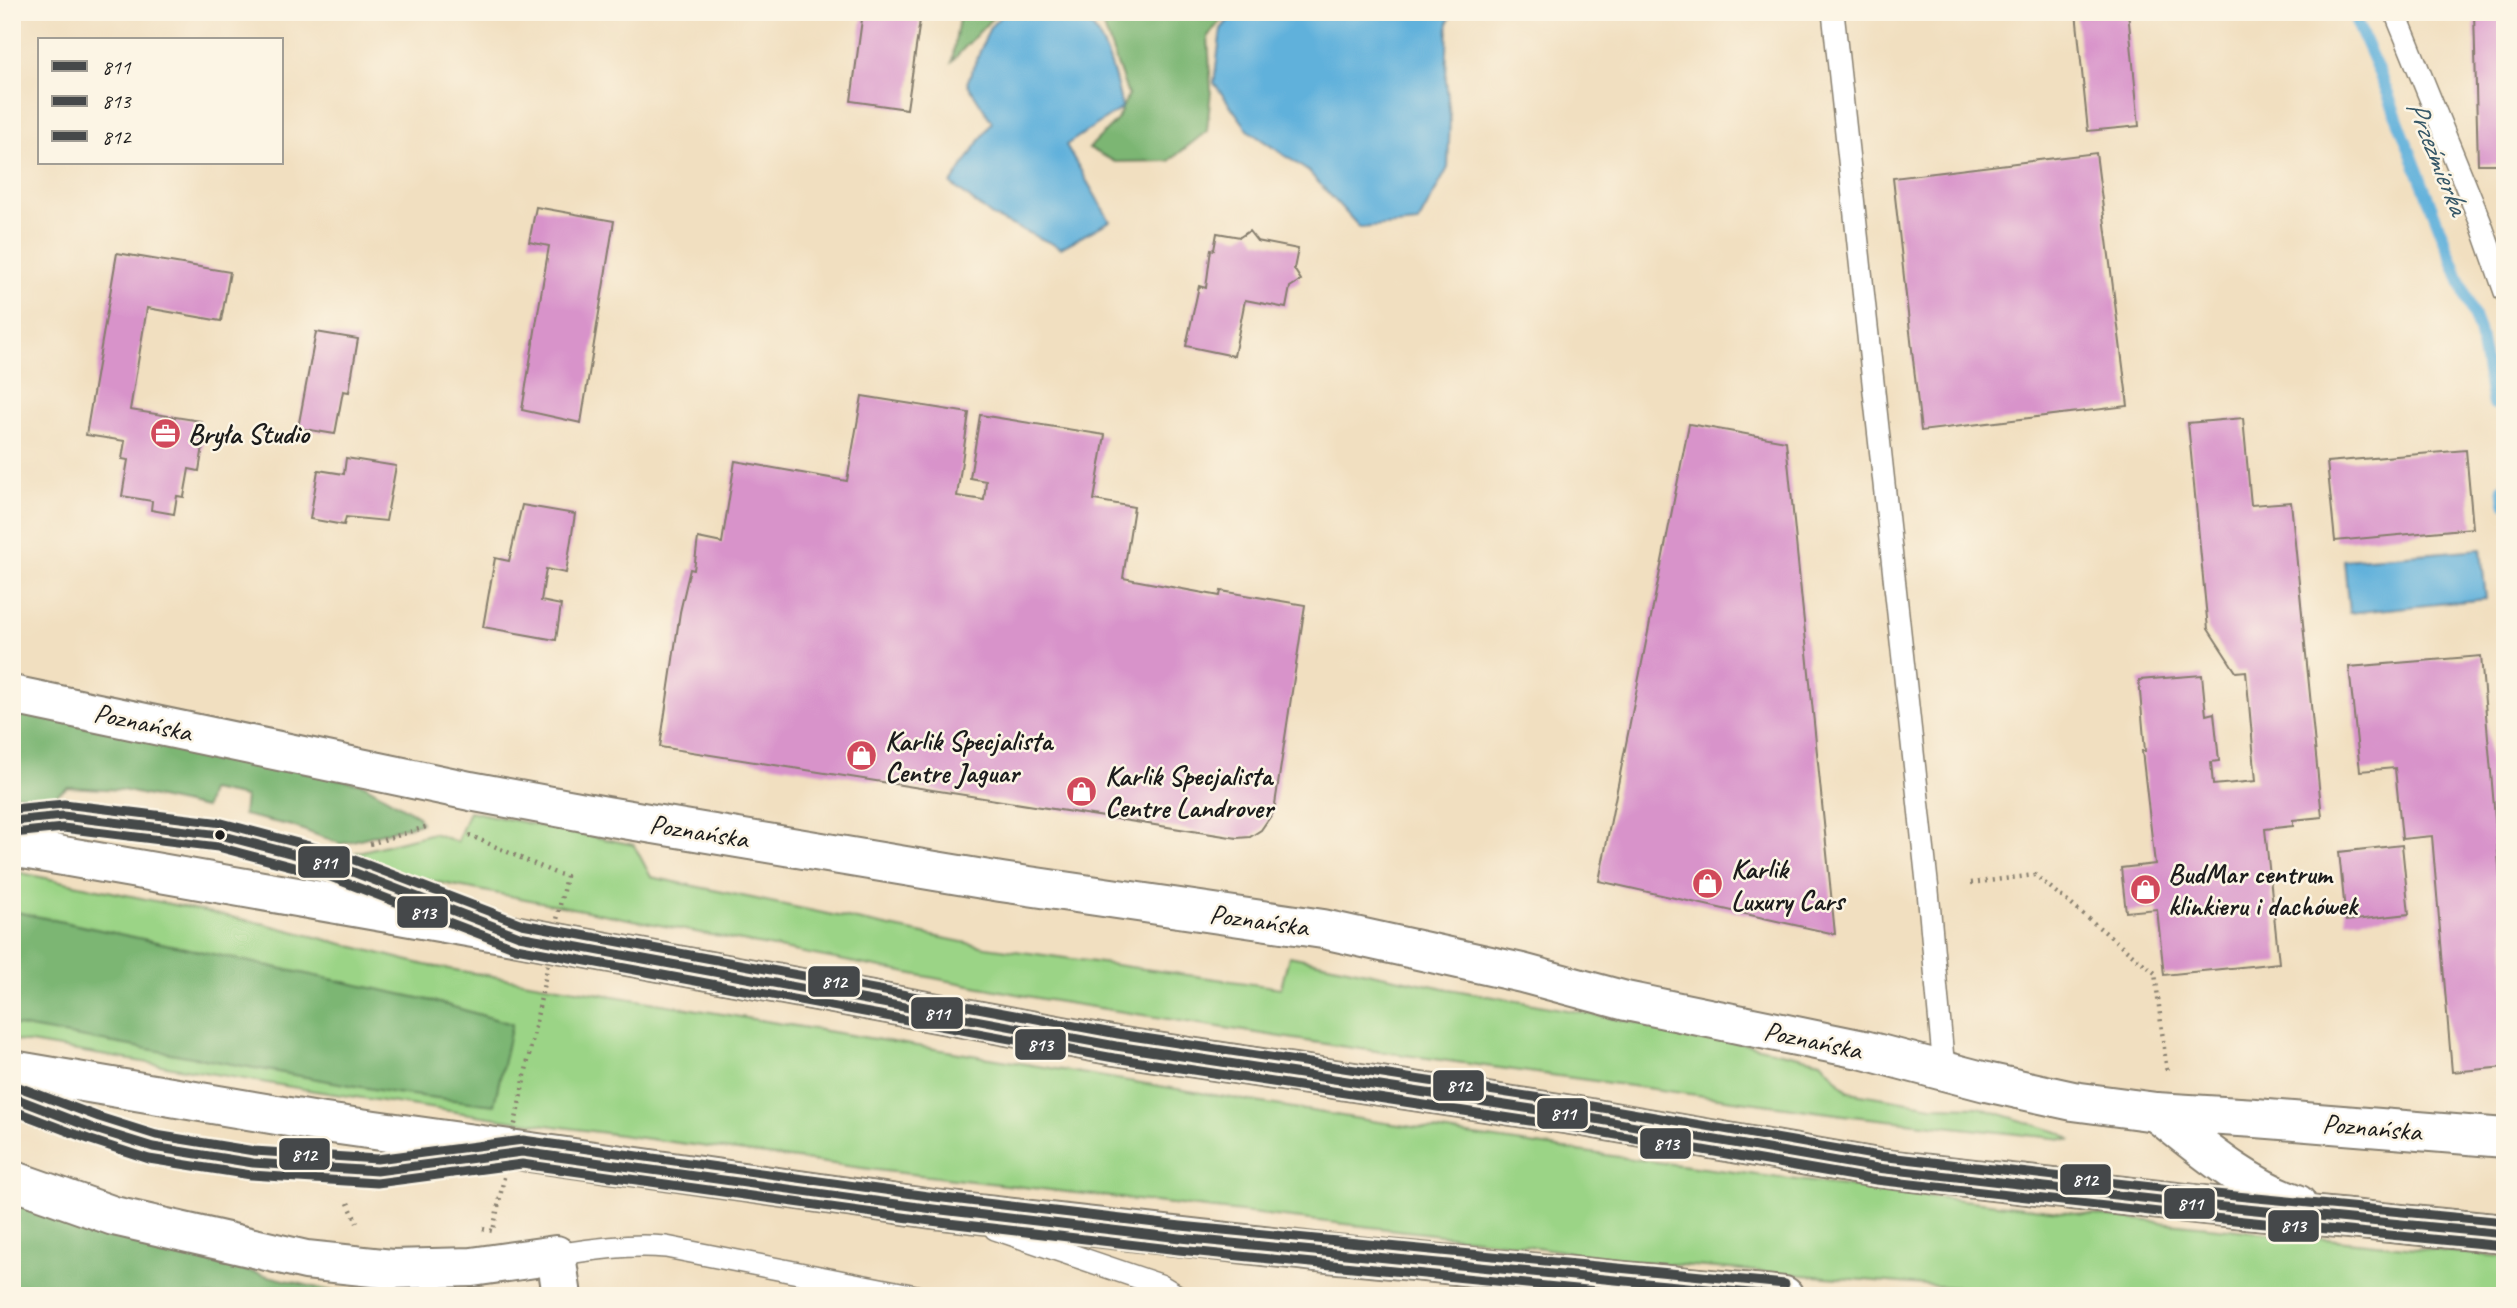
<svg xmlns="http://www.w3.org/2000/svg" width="2517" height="1308" viewBox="0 0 2517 1308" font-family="Caveat,sans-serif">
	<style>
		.green { fill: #9bd486; stroke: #5c7851; stroke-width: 2 }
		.forest { fill: #7cb673; stroke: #4c6948; stroke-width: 2 }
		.water { fill: #60b1db; stroke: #3e667c; stroke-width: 2 }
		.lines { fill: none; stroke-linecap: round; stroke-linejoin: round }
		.stream { stroke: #60b1db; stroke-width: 12 }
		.building { fill: #d893ca }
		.service-casing { stroke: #867e6e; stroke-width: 24 }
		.minor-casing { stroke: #867e6e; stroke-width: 42 }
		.primary-casing { stroke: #867e6e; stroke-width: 42 }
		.path { stroke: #867e6e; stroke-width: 4.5; stroke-dasharray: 2 5; stroke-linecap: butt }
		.service { stroke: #fff; stroke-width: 21 }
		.minor { stroke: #fff; stroke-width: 38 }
		.primary { stroke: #fff; stroke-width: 38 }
		.path-bridge { stroke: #867e6e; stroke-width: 4.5; stroke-dasharray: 2 5; stroke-linecap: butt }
		.bus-1-casing { stroke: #fcf5e5; stroke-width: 14 }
		.bus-2-casing { stroke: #fcf5e5; stroke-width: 14 }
		.bus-3-casing { stroke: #fcf5e5; stroke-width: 14 }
		.bus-1 { stroke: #45484a; stroke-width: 9 }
		.bus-2 { stroke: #45484a; stroke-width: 9 }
		.bus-3 { stroke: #45484a; stroke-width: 9 }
		.bus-dot { fill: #1c1c1c; stroke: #fcf5e5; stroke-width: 2.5 }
		.labels { text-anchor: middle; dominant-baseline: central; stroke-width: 5; stroke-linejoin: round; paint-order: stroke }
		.poi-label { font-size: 28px; font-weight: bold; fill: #1c1c1c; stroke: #fcf5e5; text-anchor: start }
		.street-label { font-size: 28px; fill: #1c1c1c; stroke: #fcf5e5 }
		.water-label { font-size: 30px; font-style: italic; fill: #375868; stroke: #fcf5e5 }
		.line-badge { stroke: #fcf5e5; stroke-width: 2.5 }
		.badge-label { font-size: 19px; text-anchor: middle; font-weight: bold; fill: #fff }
	</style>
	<rect width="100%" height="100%" fill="#fcf5e5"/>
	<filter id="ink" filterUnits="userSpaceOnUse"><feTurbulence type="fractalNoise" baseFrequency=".0143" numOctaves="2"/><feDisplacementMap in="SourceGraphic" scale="14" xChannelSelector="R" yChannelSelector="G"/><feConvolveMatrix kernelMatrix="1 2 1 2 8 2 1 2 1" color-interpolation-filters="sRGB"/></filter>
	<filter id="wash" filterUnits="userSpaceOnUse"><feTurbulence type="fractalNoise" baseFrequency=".00686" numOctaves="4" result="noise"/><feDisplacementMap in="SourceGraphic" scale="28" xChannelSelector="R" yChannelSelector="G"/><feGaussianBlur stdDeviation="1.57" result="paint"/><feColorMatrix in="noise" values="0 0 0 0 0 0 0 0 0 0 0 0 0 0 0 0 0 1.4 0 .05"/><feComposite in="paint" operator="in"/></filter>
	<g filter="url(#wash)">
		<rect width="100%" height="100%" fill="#f1dfc0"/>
		<path class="green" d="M469,811l165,34 17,32 335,70 295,41 8,-32 160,33 247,44 125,28 28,31 83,14 46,1 83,26 11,7 -221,-24 -519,-71 -290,-46 -631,-122 -60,-23 82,-21 24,9z
			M12,871l253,53 160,41 947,156 261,38 267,34 230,26 375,38v39h-447l-438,-36 -110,-17 -626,-72 -381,-52 -188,-28 -279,-47 -24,-4z"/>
		<path class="forest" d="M960,12h38l-46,49z
			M1093,12h135l-20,24 3,54 -4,41 -38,30 -54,1 -26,-14 28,-28 11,-25 -28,-79z
			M12,710l351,74 55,32 3,7 -80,21 -49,-18 -49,-11 2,-18 -35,-7 -5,18 -83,-18 -54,-3 -18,12 -38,-5z
			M12,911l421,90 79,23 -18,81 -99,-12 -383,-68z
			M12,1201l148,49 192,46h-340z"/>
		<path class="water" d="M1005,12c19,0 47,-4 65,0 33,7 46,67 52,96l-56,37 44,76 -49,27 -69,-32 -41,-32 41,-62 -25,-39 23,-56z
			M1235,12h217l-4,11 -2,57 4,37 -2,51 -30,55 -58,5 -51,-56 -60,-41 -35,-48 7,-54z
			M2481,549l5,50 -137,14 -5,-53z"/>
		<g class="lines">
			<path class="stream" d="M2352,12l32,72 95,246 14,74
				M2503,488l2,14"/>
		</g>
		<g id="blocks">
			<path class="building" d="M863,12l57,8 -13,89 -56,-8z
				M2076,12h52l11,114 -51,5z
				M2474,12h31v152h-27z
				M2096,153l32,253 -207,25 -28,-253z
				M536,207l78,14 -33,202 -59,-13 27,-164 -20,-4z
				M1249,231l8,10 41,8 -4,20 7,11 -11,7 -4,21 -41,-8 -11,56 -48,-10 13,-60 7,2 5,-39 3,1 3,-17 23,4z
				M117,253l113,19 -9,49 -74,-13 -17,102 71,11 -3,18 6,1 -5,31 -10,-2 -5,28 -7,-1 -3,18 -23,-4 1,-9 -30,-5 6,-36 -6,-1 3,-18 -39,-6z
				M316,332l42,7 -9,53 -6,-1 -8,43 -37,-6z
				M862,396l107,17 -12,83 27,4 2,-19 -16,-3 10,-63 125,20 -11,65 40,7 -11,71 97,18 1,-5 84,14 -31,206 -13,19 -11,7 -13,1 -577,-91 20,-135 10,-43 4,1 4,-32 24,5 13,-82 112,20z
				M2243,418l8,87 40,-3 31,315 -29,3v6l-28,3 14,134 -115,12 -7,-66 -31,3 -5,-44 34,-4 -13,-113h3l-6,-71 63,-5 4,40 8,-2 5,48 -8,1 2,23 43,-4 -10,-110 -10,1 -28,-43 -20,-206z
				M1689,424l97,17 49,493 -236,-53z
				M2466,450l7,78 -138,13 -8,-79z
				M346,458l50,8 -10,55 -40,-4 -2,8 -34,-6 8,-49 26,4z
				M522,505l53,9 -9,59 -20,-4 -5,32 20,4 -5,35 -73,-13 12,-69 14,3z
				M2481,656l24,279v132l-53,5 -20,-236 -30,3 -7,-71 -35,3 -11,-104z
				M2402,845l7,69 -63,7 -7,-69z"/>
		</g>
	</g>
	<g filter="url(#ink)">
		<use href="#blocks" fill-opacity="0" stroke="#867e6e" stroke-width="2"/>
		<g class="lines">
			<defs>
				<path id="service" d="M1833,12l95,879 16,179
					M2395,12l85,209 25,71
					M12,821l51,-5 97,10 60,9 112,29 123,47
					M12,1097l83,32 58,18 100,16 124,8 105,-14
					M995,1229l165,56 18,11
					M556,1255c37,-6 72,-11 110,-8l250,49"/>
				<path id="minor" d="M12,695l458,96 136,25 395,66 322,47 199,44 104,28 238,49 122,32 87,19 83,11 100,6 249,20
					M12,1180l102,36 192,44 86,9 80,-2 84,-12 6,41"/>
				<path id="primary" d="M12,847l507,89 597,110 462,70 299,52 327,37 301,29
					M12,1070l306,52 615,87 383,43 468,44
					M2156,1112c45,35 87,73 141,92"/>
			</defs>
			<use href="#service" class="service-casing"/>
			<use href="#minor" class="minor-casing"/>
			<use href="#primary" class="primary-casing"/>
			<path class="path" d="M469,835l86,38
				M370,844l59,-18
				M1971,883l64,-8 120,98 12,100
				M348,1203l9,20"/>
			<use href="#service" class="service"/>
			<use href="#minor" class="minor"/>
			<use href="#primary" class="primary"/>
			<path class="path-bridge" d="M483,1229l10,2 73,-355 -11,-3"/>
			<defs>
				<path id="bus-1" d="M12,821l51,-5 157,19 112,29 187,72 597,110 462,70 299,52 327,37 301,29
					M12,1097l83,32 58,18 100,16 124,8 145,-19 411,57 247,29 601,58"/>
				<path id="bus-2" d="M13,833l50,-5 155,19 110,29 188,72 598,110 462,70 300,52 327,37 301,29
					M12,1110l79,30 58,19 102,16 126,8 145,-19 409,57 248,29 469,46"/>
				<path id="bus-3" d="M12,809l52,-5 158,19 114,30 186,71 596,110 462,70 299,52 326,37 300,29
					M16,1086l83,31 57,18 98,16 123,8 146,-19 412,57 246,29 604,58"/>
			</defs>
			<use href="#bus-1" class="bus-1-casing"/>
			<use href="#bus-2" class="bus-2-casing"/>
			<use href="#bus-3" class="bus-3-casing"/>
			<use href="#bus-1" class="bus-1"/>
			<use href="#bus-2" class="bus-2"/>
			<use href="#bus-3" class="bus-3"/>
		</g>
	</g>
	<defs>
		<symbol id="office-disc" viewBox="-11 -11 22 22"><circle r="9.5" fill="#d1495b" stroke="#fcf5e5"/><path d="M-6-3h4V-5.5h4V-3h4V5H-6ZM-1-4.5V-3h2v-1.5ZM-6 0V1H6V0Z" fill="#fff"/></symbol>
		<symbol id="shop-disc" viewBox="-11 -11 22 22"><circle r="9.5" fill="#d1495b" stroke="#fcf5e5"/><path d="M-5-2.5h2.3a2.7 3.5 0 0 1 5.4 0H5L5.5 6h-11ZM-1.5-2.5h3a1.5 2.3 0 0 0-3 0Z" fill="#fff"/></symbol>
	</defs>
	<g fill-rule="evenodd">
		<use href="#office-disc" x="148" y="416" width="35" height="35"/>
		<use href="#shop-disc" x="844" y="738" width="35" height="35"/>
		<use href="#shop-disc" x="1064" y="774" width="35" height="35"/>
		<use href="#shop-disc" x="1690" y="866" width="35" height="35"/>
		<use href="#shop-disc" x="2128" y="872" width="35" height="35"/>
	</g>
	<circle class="bus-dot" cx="220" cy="835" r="6"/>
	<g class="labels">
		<g class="poi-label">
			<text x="188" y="433">Bryła Studio</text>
			<text x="885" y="740">Karlik Specjalista<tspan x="885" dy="32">Centre Jaguar</tspan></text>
			<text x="1105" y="775">Karlik Specjalista<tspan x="1105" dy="32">Centre Landrover</tspan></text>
			<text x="1731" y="868">Karlik<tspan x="1731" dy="32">Luxury Cars</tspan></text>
			<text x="2168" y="873">BudMar centrum<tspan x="2168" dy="32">klinkieru i dachówek</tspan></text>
		</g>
		<g class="street-label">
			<text transform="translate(143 722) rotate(12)">Poznańska</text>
			<text transform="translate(699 831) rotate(9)">Poznańska</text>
			<text transform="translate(1259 920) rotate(8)">Poznańska</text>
			<text transform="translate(1813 1040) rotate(12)">Poznańska</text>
			<text transform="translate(2372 1127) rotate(5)">Poznańska</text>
		</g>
		<g class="water-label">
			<text transform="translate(2438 157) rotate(68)">Przeźmierka</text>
		</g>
	</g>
	<g class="line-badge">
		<rect x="297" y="845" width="54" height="34" rx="7" fill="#45484a"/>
		<rect x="396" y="895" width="53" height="34" rx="7" fill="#45484a"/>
		<rect x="807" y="965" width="54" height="33" rx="7" fill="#45484a"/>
		<rect x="910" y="996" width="54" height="34" rx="7" fill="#45484a"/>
		<rect x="1014" y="1028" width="53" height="33" rx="7" fill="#45484a"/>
		<rect x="1432" y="1069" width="53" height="33" rx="7" fill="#45484a"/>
		<rect x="1536" y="1097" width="53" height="33" rx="7" fill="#45484a"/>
		<rect x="1639" y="1127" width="53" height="33" rx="7" fill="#45484a"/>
		<rect x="278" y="1137" width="53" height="34" rx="7" fill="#45484a"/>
		<rect x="2059" y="1163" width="53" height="33" rx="7" fill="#45484a"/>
		<rect x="2163" y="1187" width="53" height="33" rx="7" fill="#45484a"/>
		<rect x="2267" y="1209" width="53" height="34" rx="7" fill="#45484a"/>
	</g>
	<g class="badge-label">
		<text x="324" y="869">811</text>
		<text x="423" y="919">813</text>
		<text x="834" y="988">812</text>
		<text x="937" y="1020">811</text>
		<text x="1040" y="1051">813</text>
		<text x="1459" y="1092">812</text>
		<text x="1563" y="1120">811</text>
		<text x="1666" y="1150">813</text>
		<text x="304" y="1161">812</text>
		<text x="2085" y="1186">812</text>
		<text x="2190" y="1210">811</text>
		<text x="2293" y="1232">813</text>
	</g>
	<rect width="2517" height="1308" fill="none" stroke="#fcf5e5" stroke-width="42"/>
	<rect x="38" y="38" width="245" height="126" fill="#fcf5e5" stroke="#a29e95" stroke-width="2"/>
	<rect x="52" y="61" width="35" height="10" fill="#45484a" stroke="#a29e95" stroke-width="2"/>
	<text x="102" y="74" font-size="21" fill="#1c1c1c">811</text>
	<rect x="52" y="96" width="35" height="10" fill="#45484a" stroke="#a29e95" stroke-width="2"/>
	<text x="102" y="108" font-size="21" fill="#1c1c1c">813</text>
	<rect x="52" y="131" width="35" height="10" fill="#45484a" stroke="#a29e95" stroke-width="2"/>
	<text x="102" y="144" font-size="21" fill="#1c1c1c">812</text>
</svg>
